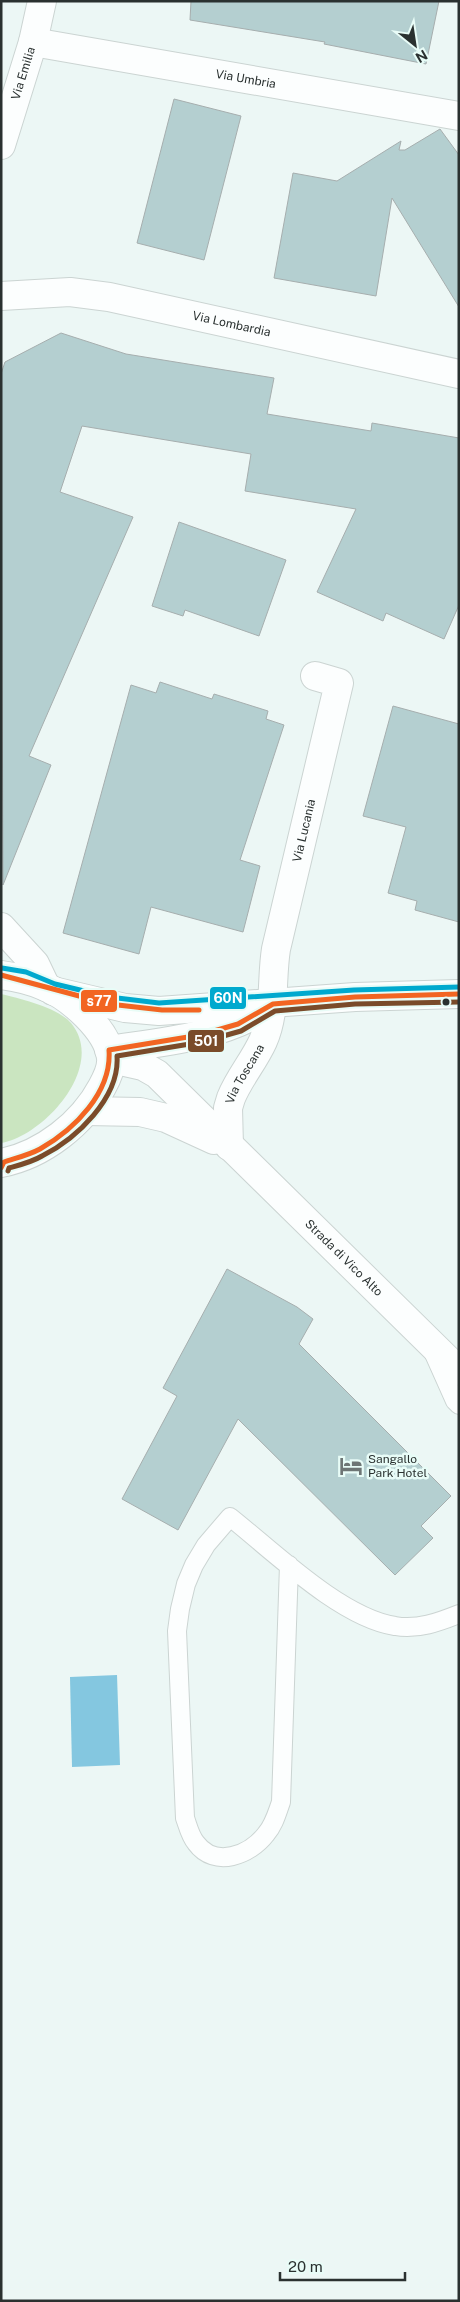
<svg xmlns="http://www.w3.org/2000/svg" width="460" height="2302" viewBox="0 0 460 2302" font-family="'Public Sans',sans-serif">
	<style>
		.green { fill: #cae5c0 }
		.water { fill: #84c7e0 }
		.building { fill: #b4cfd0; stroke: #a6aeae }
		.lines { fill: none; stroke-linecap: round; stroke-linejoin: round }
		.service-casing { stroke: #cbd4d2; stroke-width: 20 }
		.minor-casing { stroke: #cbd4d2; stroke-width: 30 }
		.tertiary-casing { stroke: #cbd4d2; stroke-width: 30 }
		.service { stroke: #fcfefe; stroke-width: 18 }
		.minor { stroke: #fcfefe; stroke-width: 28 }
		.tertiary { stroke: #fcfefe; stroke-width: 28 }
		.bus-1-casing { stroke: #e8fcf7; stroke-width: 9 }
		.bus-2-casing { stroke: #e8fcf7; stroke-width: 9 }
		.bus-3-casing { stroke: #e8fcf7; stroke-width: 9 }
		.bus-1 { stroke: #f26522; stroke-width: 5 }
		.bus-2 { stroke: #7a4b2a; stroke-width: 5 }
		.bus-3 { stroke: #00a9ce; stroke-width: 5 }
		.bus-dot { fill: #2a3130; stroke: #e8fcf7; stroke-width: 2 }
		.labels { text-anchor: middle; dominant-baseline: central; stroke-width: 5; stroke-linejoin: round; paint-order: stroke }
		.street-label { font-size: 12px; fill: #2a3130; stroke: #e8fcf7 }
		.poi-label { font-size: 12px; fill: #2a3130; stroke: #e8fcf7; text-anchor: start }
		.line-badge { stroke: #e8fcf7; stroke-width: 2 }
		.badge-label { font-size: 14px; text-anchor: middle; font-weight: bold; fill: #fff }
	</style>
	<rect width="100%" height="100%" fill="#ecf7f5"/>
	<path class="green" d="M1,994c20,5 56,13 70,29 36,43 -27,113 -70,120z"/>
	<path class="water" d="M117,1675l3,90 -48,2 -2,-90z"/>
	<path class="building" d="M191,1h248l-13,63 -102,-20 1,-2 -135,-22z
		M174,99l67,17 -37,144 -67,-17z
		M440,129l19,26v152l-67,-109 -16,98 -102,-18 19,-105 44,8 64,-40 -2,9h6z
		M61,333l65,21 148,24 -7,36 104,17 1,-8 87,15v167l-15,34 -58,-26 -3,8 -66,-29 39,-83 -111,-18 6,-37 -169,-28 -22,66 73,25 -104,239 22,9 -48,120 -2,-511 4,-12z
		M179,522l107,38 -27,76 -74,-26 -2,6 -31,-10z
		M160,682l52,17 2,-5 54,17 -2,8 18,6 -44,135 20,6 -17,66 -92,-25 -12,47 -76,-21 68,-248 25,8z
		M393,706l66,18v198l-44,-12 2,-9 -29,-8 18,-66 -43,-11z
		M227,1269l70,38 16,12 -14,25 152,152 -30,30 12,12 -38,37 -157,-156 -60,111 -56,-31 55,-103 -14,-8z"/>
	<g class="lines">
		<defs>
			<path id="service" d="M434,1354l21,47 4,4
				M289,1565l-8,237c-4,11 -7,23 -15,32 -16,21 -51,35 -70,9 -6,-7 -8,-17 -11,-25l-8,-187 3,-22 6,-25 8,-19 12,-20 24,-28c43,34 111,101 165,109 23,4 44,-4 64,-12"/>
			<g id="minor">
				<path id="s1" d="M33,42l426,74"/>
				<path id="s2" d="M1,145l32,-103 9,-41"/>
				<path id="s3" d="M1,296l69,-4 39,5 350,77"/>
				<path d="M1,927l34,37 11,23"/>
				<path d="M53,991l72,17 34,3 196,-14 104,-3"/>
				<path d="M109,1050c53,-8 108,-12 154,-40"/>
				<path id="s4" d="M229,1146l-1,-38 3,-10c8,-20 23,-37 32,-57 13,-29 8,-61 13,-92l63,-266 -24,-7"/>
			</g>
			<g id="tertiary">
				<path d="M1,975c15,2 30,5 45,12 24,10 62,43 65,71 1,9 -4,20 -9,29 -19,36 -59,68 -101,76"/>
				<path id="s5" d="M112,1059l31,7 14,8 302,297"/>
				<path d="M86,1111l54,1 26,6 48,22"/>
			</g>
		</defs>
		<use href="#service" class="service-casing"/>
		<use href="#minor" class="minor-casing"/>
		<use href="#tertiary" class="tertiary-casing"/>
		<use href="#service" class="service"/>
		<use href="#minor" class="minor"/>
		<use href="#tertiary" class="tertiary"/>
		<defs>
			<path id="bus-1" d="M1,975l108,29 53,6h37
				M1,1168l3,-6c12,-4 25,-7 36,-13 35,-20 72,-57 69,-99l91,-15 38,-11 35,-20 82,-7 104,-3"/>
			<path id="bus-2" d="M8,1171l1,-3c11,-3 23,-6 33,-12 34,-17 78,-58 75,-100l85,-14 39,-11 34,-20 80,-7 104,-2"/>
			<path id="bus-3" d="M2,968l24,4 29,12 54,13 50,6 195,-13 105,-3"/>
		</defs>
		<use href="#bus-1" class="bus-1-casing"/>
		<use href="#bus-2" class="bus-2-casing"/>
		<use href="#bus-3" class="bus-3-casing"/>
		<use href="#bus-1" class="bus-1"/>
		<use href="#bus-2" class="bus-2"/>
		<use href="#bus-3" class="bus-3"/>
	</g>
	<defs>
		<symbol id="hotel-bare" viewBox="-9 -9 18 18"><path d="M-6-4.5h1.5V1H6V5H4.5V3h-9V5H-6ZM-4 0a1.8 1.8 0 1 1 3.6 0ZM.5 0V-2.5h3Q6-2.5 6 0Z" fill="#6e7675" stroke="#e8fcf7" stroke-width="2.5" paint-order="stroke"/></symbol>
	</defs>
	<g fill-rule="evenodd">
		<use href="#hotel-bare" x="335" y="1450" width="32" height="32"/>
	</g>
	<circle class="bus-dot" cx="446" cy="1002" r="4.5"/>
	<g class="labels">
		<g class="street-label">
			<text stroke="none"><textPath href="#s2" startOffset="75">Via Emilia</textPath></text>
			<text stroke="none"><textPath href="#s1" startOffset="216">Via Umbria</textPath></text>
			<text stroke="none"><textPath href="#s3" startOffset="234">Via Lombardia</textPath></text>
			<text stroke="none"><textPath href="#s4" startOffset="329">Via Lucania</textPath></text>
			<text stroke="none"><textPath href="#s4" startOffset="76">Via Toscana</textPath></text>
			<text stroke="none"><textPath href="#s5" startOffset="310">Strada di Vico Alto</textPath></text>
		</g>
		<g class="poi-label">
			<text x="368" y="1459">Sangallo<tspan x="368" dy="14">Park Hotel</tspan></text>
		</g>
	</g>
	<g class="line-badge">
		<rect x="209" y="986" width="38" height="24" rx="5" fill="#00a9ce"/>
		<rect x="80" y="989" width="38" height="24" rx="5" fill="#f26522"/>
		<rect x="187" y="1029" width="38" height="24" rx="5" fill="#7a4b2a"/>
	</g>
	<g class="badge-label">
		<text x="228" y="1003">60N</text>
		<text x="99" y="1006">s77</text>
		<text x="206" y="1046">501</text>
	</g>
	<rect width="460" height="2302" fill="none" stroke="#2a3130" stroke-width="5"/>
	<g transform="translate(415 45) rotate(150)" stroke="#e8fcf7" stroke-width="4" paint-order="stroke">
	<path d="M0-4L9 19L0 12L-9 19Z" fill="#2a3130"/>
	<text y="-8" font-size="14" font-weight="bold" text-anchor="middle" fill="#2a3130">N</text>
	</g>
	<path d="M280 2272v8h125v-8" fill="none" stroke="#2a3130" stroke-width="2.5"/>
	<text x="288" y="2272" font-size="15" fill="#2a3130" stroke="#e8fcf7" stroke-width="4" paint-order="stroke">20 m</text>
</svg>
